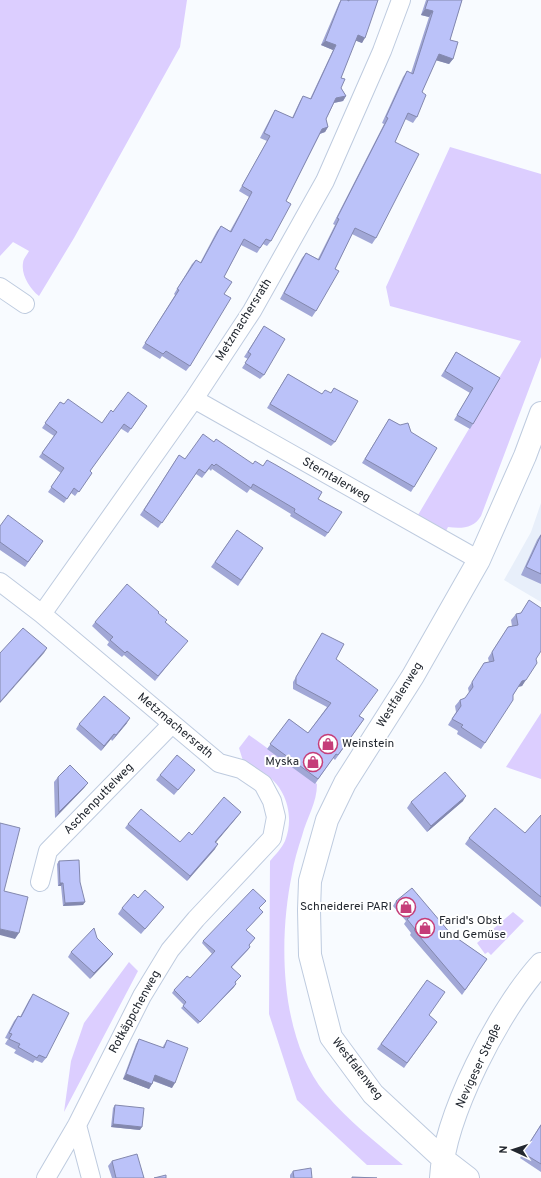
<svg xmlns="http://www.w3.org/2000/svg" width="541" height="1178" viewBox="0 0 541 1178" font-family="Overpass,sans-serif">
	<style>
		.built { fill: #e8effa }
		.green { fill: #dcceff }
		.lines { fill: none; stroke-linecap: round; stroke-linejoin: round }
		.street-casing { stroke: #becbdf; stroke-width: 20 }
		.secondary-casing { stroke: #becbdf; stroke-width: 24 }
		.street { stroke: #fff; stroke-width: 18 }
		.secondary { stroke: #fff; stroke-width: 22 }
		.wall { fill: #a1a7d6 }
		.shaded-wall { fill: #8388ae }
		.building { fill: #bbc2f9; stroke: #8388ae }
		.labels { text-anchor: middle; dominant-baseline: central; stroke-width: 4; stroke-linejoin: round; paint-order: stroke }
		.street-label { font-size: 12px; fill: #232830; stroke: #fff }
		.poi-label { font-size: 12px; fill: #232830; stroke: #fff; text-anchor: start }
	</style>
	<rect width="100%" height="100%" fill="#f8fbff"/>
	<path class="built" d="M541,503v99l-37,-22 27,-48z"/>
	<path class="green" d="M0,0h187l-7,47 -106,191 -35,58c-9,-7 -18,-21 -16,-33 0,-4 4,-8 6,-12l-16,-9 -13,14z
		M450,147l91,27v183l-60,159c-7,12 -19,13 -33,11l-2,4 -28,-16 103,-174 -131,-35 -4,-19z
		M541,713v66l-35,-12z
		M249,735l68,49c0,19 -10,33 -15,52 -4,12 -8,25 -10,38 -14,67 -12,164 33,219 23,28 51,49 78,72h-36l-70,-65 -28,-86 1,-153c5,-6 12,-13 15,-20 10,-25 1,-54 -21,-68 -6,-4 -13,-6 -20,-9l-5,-16z
		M513,912l11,9 -33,34 -3,-3 -3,2 -8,-11z
		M129,962l9,9 -74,141 7,-51 13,-38z"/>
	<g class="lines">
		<defs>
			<path id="street" d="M0,287l25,17
				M194,399l285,161
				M0,582l42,32 177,149 22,6 22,15 9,17 4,16 -4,21 -76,81 -26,31 -28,46 -65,129 -31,53
				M42,614l152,-215 58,-88 73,-130 57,-130 19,-51
				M40,882l8,-31 124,-127
				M77,1125l14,53"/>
			<path id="secondary" d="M441,1178c3,-62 58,-168 100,-214
				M468,1178l-26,-20 -69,-64 -42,-57 -21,-82 -1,-45 1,-29 17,-61 18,-37 68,-107 66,-116 46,-104 16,-43"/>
		</defs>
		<use href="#street" class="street-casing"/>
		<use href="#secondary" class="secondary-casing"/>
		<use href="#street" class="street"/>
		<use href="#secondary" class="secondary"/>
	</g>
	<path class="wall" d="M341,0h37l-16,43 -7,-3 -14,38v10l5,8 -3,5 -9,2 -8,16 2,8 -3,5 -5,2 -34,67 -15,40 -4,5 -4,-2 -6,9 -16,-8 -17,32v17l-34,72 -4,5 -24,-15 -2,3 -18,-11 33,-53 -1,-1 18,-30 4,-4 4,3 17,-32 4,-5 9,5 19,-34 -10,-6 28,-50 -7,-3 12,-23 3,-5 17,8 8,-17 3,-5 7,3 23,-49 -12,-5 18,-42z
		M426,0h36l-12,40 3,19 -4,5 -13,-4 -14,32 -5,25 -4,6 -8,-4 -10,23 -19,96 -4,6 -20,-10 -17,35 -19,42 -4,6 -32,-18 22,-41 4,-5 12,6 17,-34 -2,-1 51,-100 -2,-1 21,-46 4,-6 4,2 18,-56 -8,-2z
		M264,326v49l-4,4 -18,-11 6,-9 -4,-2z
		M456,352l44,26 -30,51 -16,-9 16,-27 -29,-17z
		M288,374l34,20 9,-1 3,-5 1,54 -4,4 -64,-38z
		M60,402l42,21 11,-11 34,-6 -19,27 -8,-5 -30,43 2,2 -17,23 -4,-3 -7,10 -16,-11 13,-19 -22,-16 15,-21 -12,-8z
		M389,419l11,6 14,62 -3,5 -49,-29z
		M214,442l38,22 11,2 4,-6 51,39 10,34 -3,4 -35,-21 1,-2 -41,-25 -3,4 -35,-24 -1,2 -2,-2 -7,9 -6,-4 -38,54 -18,-13 39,-60 6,4z
		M0,526l43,15 -18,26 -25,-17z
		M237,530l26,18 -25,38 -27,-19z
		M541,534v50l-20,-9 16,-35z
		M529,600l7,59 -14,27 -4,1 -33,56 -4,6 -24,-15 1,-3 -10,-6 8,-13 -1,-6 5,-6 5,-1 4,-6 -1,-5 12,-18 4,-7 5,-1 -1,-4 20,-31 4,-1 -1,-6 5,-6 5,-1z
		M158,613l26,32 -29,36 -31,-26 -2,2 -15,-12 2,-3 -17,-16 3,-4z
		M322,633l14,26 24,57 4,3 -29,41 -2,-2 -18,26 -48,-35 22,-30 19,14 19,-26 -34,-18v-7z
		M127,723l-15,18 -1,-2 -10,12 -25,-22 3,-5z
		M195,770l-21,25 -18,-15 4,-5z
		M58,777l30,6 -4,5 -29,30 -1,-36z
		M463,801l-36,31 -20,-24 4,-6z
		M541,815v92l-76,-63 4,-6 56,-5z
		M238,816l-22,26 -1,7 -28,32 -62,-53 3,-4 52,18 12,-7z
		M59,861l24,44 -20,1 -2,-20h-3l-1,-22z
		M138,898l22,14 -19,22 -23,-20 4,-6z
		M266,901l-7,7 4,4 -17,18 9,8 -6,7 1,2 -2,3 -16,17 7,11 -4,5 -1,4 -36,37 -17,-16 3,-3 -12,-12 2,-3 16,-12 22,-24 -10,-11 1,-2z
		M396,901l55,33 36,25 -25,36 -52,-60 1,-2 -7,-9 2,-3 -13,-15z
		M97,938l16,16 -4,5 -19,20 -22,-22 3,-5z
		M427,980l2,35 8,7 -33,46 -27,-19z
		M33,994l13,64 -4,5 -7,-3 -2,3 -19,-10 2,-3 -11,-6 3,-5 -3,-1 9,-17 4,-5 2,1 9,-17z
		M139,1039l23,9 5,-8 5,48 -19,-7 -1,3 -3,5 -26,-10 13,-35z
		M115,1105l25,25 -29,-3 2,-19z
		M541,1124v48l-21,-14z
		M112,1161l32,17h-32l-4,-12z
		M293,1171l19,7h-22v-3z"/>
	<path class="shaded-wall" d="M425,9l8,2 -4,6 -8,-2z
		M358,35l7,3 -3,5 -8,-3z
		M325,41l11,4 -3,5 -12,-5z
		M439,54l14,5 -4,5 -14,-4z
		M346,96l-3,5 -10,2 3,-5z
		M328,127l-3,5 -6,2 3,-5z
		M47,648l-3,5 -44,50v-1z
		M526,680l-4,6 -5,1 5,-6z
		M130,718l-3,5 -15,18 4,-6z
		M114,734l-3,5 -10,12 3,-5z
		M88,783l-4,5 -29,30 4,-6z
		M466,796l-3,5 -36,31 4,-6z
		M241,812l-3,4 -26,31 3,-5z
		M218,844l-3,5 -28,32 3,-5z
		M60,883h3l-2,3h-3z
		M85,902l-2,3 -20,1 2,-3z
		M0,929l19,4 -4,6 -15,-4z
		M113,954l-4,5 -19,20 4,-6z
		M236,984l-2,3 -36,37 2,-2z
		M126,1074l26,10 -3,5 -26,-10z
		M155,1075l20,8 -3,5 -20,-8z
		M113,1124l29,3 -2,3 -29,-3z"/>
	<path class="building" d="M341,0h6l2,1v-1h29l-13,38 -7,-3 -17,43 4,1 -4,9 5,8 -10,2 -10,21 2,8 -6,2 -36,72 5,3 -20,37 -5,-2 -6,9 -16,-9 -20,38 8,5 -8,12 7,4 -41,68 -24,-15 -3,3 -18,-11 34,-53 -2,-1 19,-29 5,3 20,-37 10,6 21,-40 -10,-6 28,-50 -6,-3 11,-23 18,8 10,-22 8,3 25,-54 -11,-4z
		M428,0h34l-12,40 8,2 -5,17 -14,-5 -17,38 4,3 -9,22 -9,-4 -13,29 24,12 -43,84 -21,-10 -20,41 4,2 -23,40 -32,-18 22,-40 13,7 20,-41 -2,-1 51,-100 -2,-1 21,-46 6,3 20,-63 -8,-2z
		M264,326l21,13 -21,36 -19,-12 6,-9 -3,-2z
		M456,352l44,26 -27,46 -16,-9 16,-27 -28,-17z
		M288,374l34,20 3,-4 6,3 3,-5 24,13 -23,41 -65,-38z
		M128,392l19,14 -16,23 -7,-5 -34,47 2,2 -13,19 -5,-4 -7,11 -16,-12 13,-19 -22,-15 15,-21 -12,-9 15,-21 4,2 4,-5 34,24 9,-13 2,2z
		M389,419l11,6 8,-2 3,9 26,16 -23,39 -49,-28z
		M203,434l11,8 2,-3 37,25 2,-3 8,5 4,-6 9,5 46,27 -4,7 24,13 -14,21 -34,-21 1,-3 -42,-25 -2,4 -35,-24 -2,2 -2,-2 -7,9 -6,-4 -37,54 -18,-13 35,-55 6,4z
		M8,515l35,26 -15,21 -28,-20v-16z
		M237,530l26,18 -22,32 -26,-18z
		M541,535v39l-15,-7z
		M127,584l32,28 -1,1 9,7 -2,2 23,19 -30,35 -31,-25 -2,2 -15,-13 3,-3 -18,-15z
		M529,600l12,8v43l-5,8 1,4 -11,17 -4,1 -9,14v5l-28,43 -24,-16 2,-2 -11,-6 9,-13 -1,-6 5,-2 8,-11 -1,-5 12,-19 10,-2 -2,-9 16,-25 10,-2 -2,-11 5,-1z
		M23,628l24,20 -47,54v-49z
		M322,633l22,11 -8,15 42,31 -19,26 5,3 -26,36 -2,-1 -18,25 -48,-35 19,-25 19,14 23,-30 -35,-19v-7z
		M104,696l26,22 -14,17 -2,-1 -10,12 -25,-22z
		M177,755l18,15 -17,20 -18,-15z
		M70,765l18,18 -29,29 -1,-35z
		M445,772l21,24 -35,30 -20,-24z
		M224,797l17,15 -26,30 3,2 -28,32 -62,-52 13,-15 39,33 9,-10 3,3z
		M495,808l30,25 16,-18v82l-72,-59z
		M0,823l20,5 -16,63 24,6 -9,36 -19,-4z
		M79,860l1,22 5,20 -20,1 -2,-20h-3l-1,-22z
		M412,888l39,46 36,25 -22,31 -51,-60 1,-1 -8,-10 3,-2 -14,-16z
		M253,889l13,12 -7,7 4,4 -17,18 9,8 -6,7 1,2 -19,20 10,9 -6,6 1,2 -36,38 -17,-16 3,-4 -12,-12 13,-14 3,2 25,-27 -12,-10z
		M145,890l19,17 -19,22 -23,-21 12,-14 4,4z
		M94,928l3,10 16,16 -19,19 -23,-21z
		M427,980l18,12 -16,23 8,7 -30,41 -26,-19z
		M33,994l36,19 -23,45 -7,-3 -2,3 -19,-11 2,-3 -11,-5 3,-5 -3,-1 9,-17 3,1z
		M139,1039l25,9 3,-8 21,8 -13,35 -20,-8 -3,9 -26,-10z
		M115,1105l29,3 -2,19 -29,-3z
		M541,1125v39l-18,-11z
		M137,1154l7,24h-28l-4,-17z
		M311,1168l1,10h-18l-1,-7z
		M166,1175v3h-12z
		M352,1177l25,1h-25z"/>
	<defs>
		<symbol id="shop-ring" viewBox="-11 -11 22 22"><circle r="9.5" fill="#fff" stroke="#c53d79" stroke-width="1.5"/><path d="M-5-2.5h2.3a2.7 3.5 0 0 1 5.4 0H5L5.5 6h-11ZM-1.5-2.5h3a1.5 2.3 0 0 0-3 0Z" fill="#c53d79"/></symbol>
	</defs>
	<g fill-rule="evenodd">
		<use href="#shop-ring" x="317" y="733" width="22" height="22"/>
		<use href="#shop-ring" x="302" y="751" width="22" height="22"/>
		<use href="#shop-ring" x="395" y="896" width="22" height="22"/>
		<use href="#shop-ring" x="414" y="917" width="22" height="22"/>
	</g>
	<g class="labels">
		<g class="street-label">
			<text transform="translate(244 320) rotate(-58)">Metzmachersrath</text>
			<text transform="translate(336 480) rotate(30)">Sterntalerweg</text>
			<text transform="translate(400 695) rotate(-58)">Westfalenweg</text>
			<text transform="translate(175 726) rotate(40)">Metzmachersrath</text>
			<text transform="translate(99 799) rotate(-46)">Aschenputtelweg</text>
			<text transform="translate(135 1012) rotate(-61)">Rotkäppchenweg</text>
			<text transform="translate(479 1066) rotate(-65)">Nevigeser Straße</text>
			<text transform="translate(357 1069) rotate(52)">Westfalenweg</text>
		</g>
		<g class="poi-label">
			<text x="342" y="744">Weinstein</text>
			<text x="299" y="762" text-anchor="end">Myska</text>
			<text x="392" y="907" text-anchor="end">Schneiderei PARI</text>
			<text x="439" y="921">Farid's Obst<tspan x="439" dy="14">und Gemüse</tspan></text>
		</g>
	</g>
	<g transform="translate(513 1150) rotate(273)" stroke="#ffffff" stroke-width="3" paint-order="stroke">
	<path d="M0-3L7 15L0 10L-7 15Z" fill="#232830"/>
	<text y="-6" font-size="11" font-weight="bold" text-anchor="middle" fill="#232830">N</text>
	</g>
</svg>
